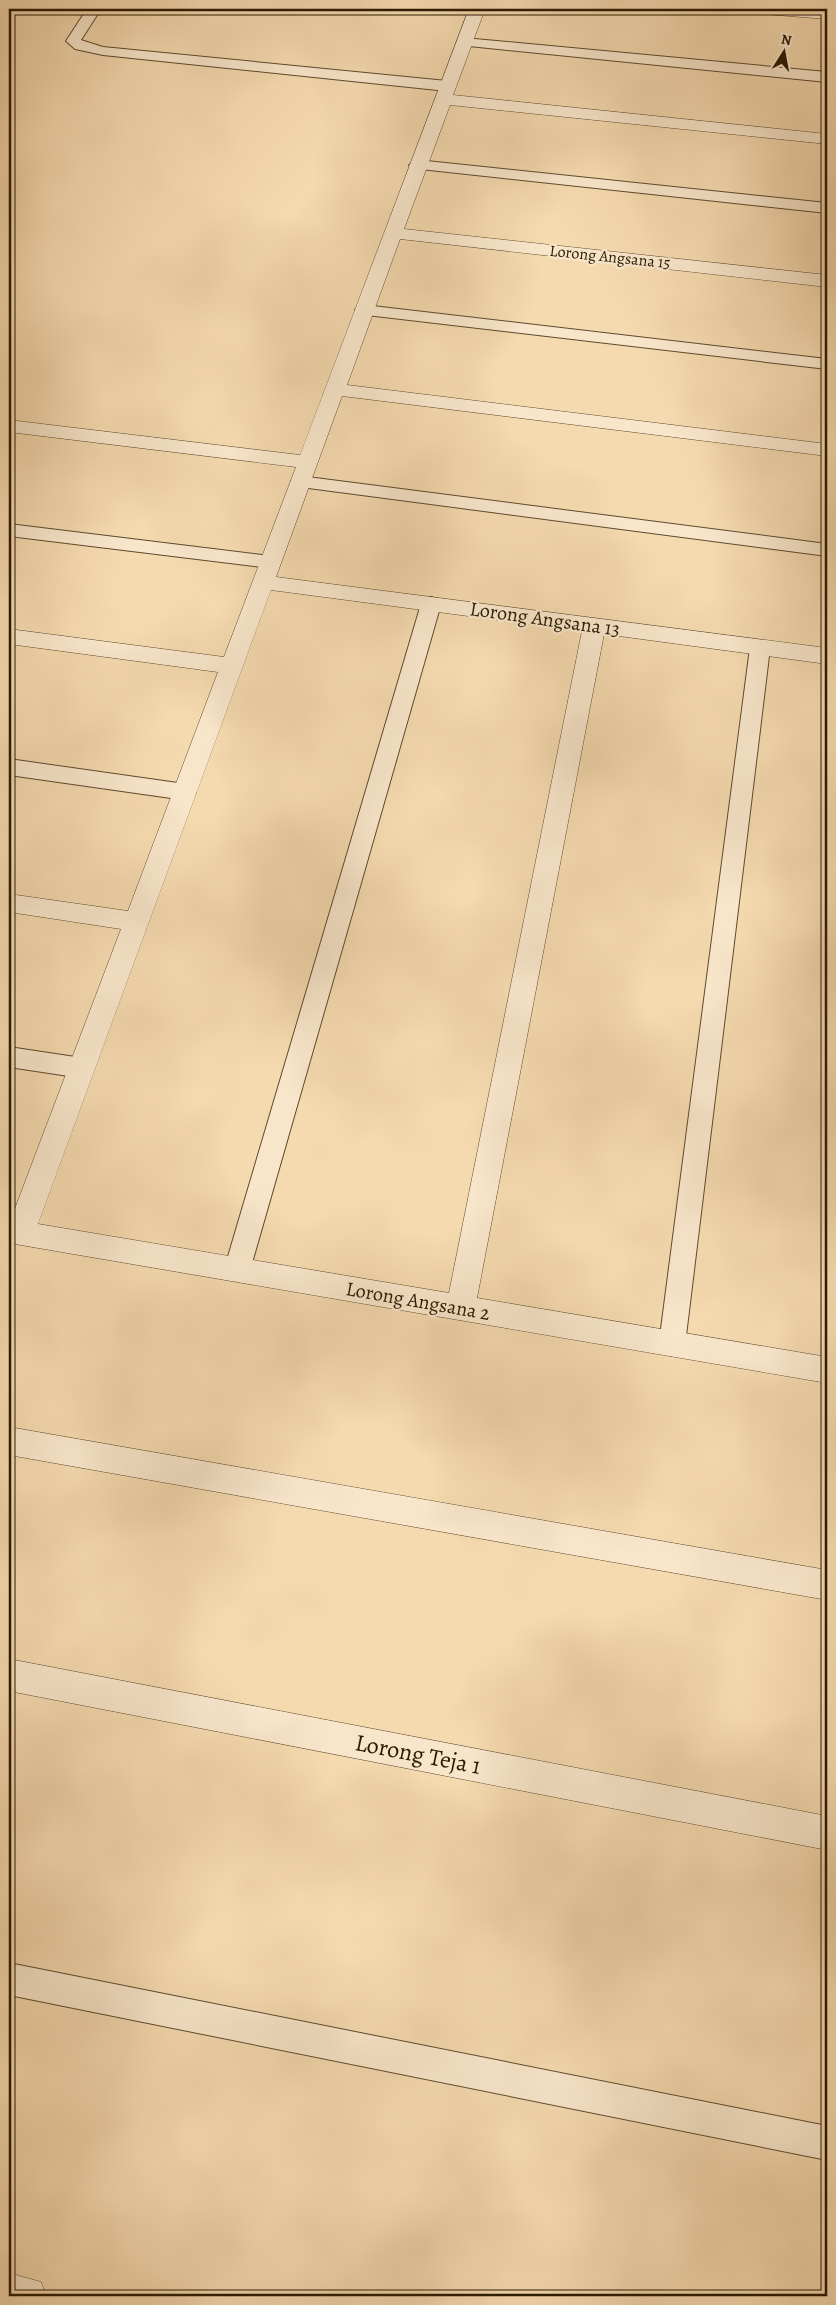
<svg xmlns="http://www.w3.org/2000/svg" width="836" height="2305" viewBox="0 0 836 2305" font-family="Alegreya,serif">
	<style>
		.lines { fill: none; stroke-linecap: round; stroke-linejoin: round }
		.service-casing { stroke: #5e4a2d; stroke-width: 2 }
		.minor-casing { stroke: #5e4a2d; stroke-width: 1 }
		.service { fill: #f8e6cb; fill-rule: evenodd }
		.minor { fill: #f8e6cb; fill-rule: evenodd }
		.labels { text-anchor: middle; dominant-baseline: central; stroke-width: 4.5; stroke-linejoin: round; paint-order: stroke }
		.far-street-label { font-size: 16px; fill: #2b1a02; stroke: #f8e6cb }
		.street-label { font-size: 20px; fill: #2b1a02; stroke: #f8e6cb }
		.near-street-label { font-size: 24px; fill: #2b1a02; stroke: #f8e6cb }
	</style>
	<rect width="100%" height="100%" fill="#f5d9af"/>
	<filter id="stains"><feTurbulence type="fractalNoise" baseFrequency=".004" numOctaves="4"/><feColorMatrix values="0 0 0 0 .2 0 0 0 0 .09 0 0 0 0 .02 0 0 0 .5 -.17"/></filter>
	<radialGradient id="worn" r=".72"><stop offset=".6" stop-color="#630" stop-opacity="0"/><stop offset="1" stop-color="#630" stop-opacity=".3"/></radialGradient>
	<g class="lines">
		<defs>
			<path id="service" d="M87,9h14l-20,31 22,7 344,34 8,5 -8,5 -344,-36 -28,-6 -9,-8z
				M464,38l363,34v10l-368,-37 -2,-3z
				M417,160l410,43v10l-416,-45 -2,-3z
				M364,305l463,54v10l-469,-55 -3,-4 3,-4z
				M300,476l527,68v12l-534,-70 -2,-4 2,-4z
				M9,524l261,32 7,1 3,5 -3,5 -7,1 -261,-32z
				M431,597l7,2 3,5 -191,666 -4,8 -9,3 -9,-3 -4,-8 197,-666 3,-5z
				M760,641l7,2 3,5 -85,696 -4,8 -9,4 -9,-4 -4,-8 91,-696 3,-5z
				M9,759l176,25 8,2 3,6 -3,6 -8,2 -176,-25z
				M9,1047l73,11 9,3 3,7 -3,7 -9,3 -73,-11z
				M9,1963l818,163v34l-818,-165z"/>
			<path id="minor" d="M469,9h16l-32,86 374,39v10l-377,-39 -46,124 423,46v12l-427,-48 -53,146 480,59v12l-485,-60 -66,181 551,71v16l-223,-30 -127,664 350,59v26l-818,-140v-24h2l110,-290 -112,-17v-18l119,17 90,-239 -209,-28v-15l215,28 72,-190 -287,-35v-12l291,35zM271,590l311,41 -133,662 -411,-69z
				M756,9h71v10l-63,-5z
				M9,1427l818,143v30l-818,-145z
				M9,1659l818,157v34l-818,-159z
				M9,2273l32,9 5,14h-37z"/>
		</defs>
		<use href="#service" class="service-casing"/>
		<use href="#minor" class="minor-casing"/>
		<use href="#service" class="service"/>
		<use href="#minor" class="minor"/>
	</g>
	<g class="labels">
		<g class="far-street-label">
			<text transform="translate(610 257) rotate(6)">Lorong Angsana 15</text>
		</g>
		<g class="street-label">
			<text transform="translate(545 619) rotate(8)">Lorong Angsana 13</text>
			<text transform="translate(418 1301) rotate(10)">Lorong Angsana 2</text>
		</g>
		<g class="near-street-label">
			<text transform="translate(418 1754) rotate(11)">Lorong Teja 1</text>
		</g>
	</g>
	<rect width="836" height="2305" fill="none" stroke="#f5d9af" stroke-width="30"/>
	<rect x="10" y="10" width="816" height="2285" fill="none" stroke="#2b1a02" stroke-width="2.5"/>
	<rect x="15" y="15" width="806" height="2275" fill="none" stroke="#2b1a02"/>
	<g transform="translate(784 52) rotate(11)" stroke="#f8e6cb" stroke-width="4" paint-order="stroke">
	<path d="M0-4L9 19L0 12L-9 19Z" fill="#2b1a02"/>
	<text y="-8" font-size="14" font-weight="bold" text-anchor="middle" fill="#2b1a02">N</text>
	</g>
	<rect width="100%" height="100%" filter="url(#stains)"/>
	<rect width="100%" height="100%" fill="url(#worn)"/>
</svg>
